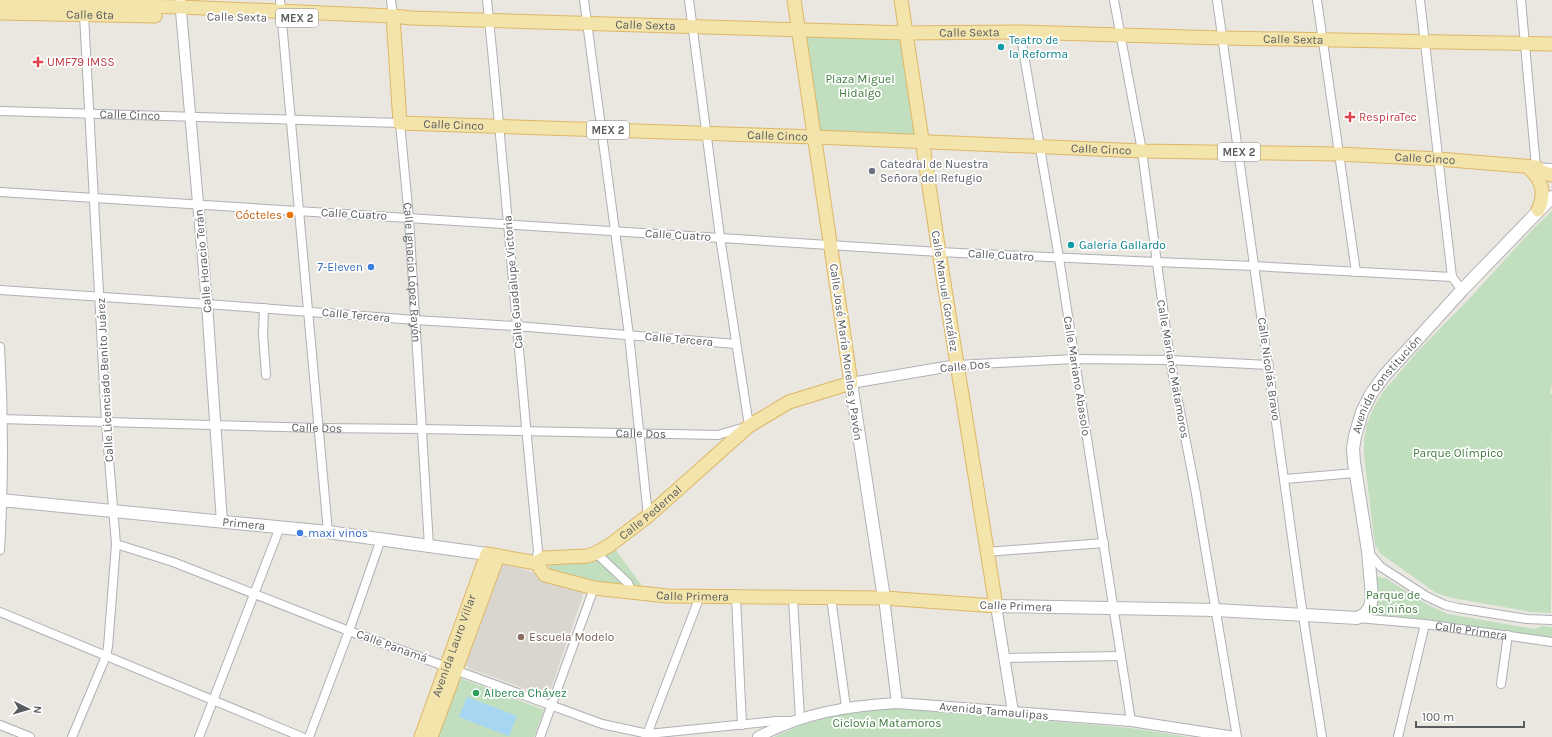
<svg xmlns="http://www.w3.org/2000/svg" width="1552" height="737" viewBox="0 0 1552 737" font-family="Karla,sans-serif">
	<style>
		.education { fill: #d9d6cf }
		.green { fill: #c1dfbf }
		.water { fill: #a7d6f3 }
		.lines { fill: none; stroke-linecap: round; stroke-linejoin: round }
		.minor-casing { stroke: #aeb1b4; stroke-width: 10 }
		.tertiary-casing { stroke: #aeb1b4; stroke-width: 12 }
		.secondary-casing { stroke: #b0b3b6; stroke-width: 14 }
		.primary-casing { stroke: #deb666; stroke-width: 15 }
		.minor { stroke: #fff; stroke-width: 8 }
		.tertiary { stroke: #fff; stroke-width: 10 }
		.secondary { stroke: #fff; stroke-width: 12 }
		.primary { stroke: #f3e4ac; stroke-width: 13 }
		.culture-dot { fill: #0f9aa8; stroke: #fff; stroke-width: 1.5 }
		.health-dot { fill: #e0444e; stroke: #fff; stroke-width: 1.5 }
		.worship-dot { fill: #6b7280; stroke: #fff; stroke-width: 1.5 }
		.food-dot { fill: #e8710a; stroke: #fff; stroke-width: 1.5 }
		.shop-dot { fill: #3f7fe0; stroke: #fff; stroke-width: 1.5 }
		.education-dot { fill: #8d6e63; stroke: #fff; stroke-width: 1.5 }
		.leisure-dot { fill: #2e9e5b; stroke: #fff; stroke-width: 1.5 }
		.labels { text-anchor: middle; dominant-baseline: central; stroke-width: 3.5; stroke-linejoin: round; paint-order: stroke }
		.shield { fill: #fff; stroke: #8b8d8f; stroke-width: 1 }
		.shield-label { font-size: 11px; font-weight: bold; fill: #595c5f }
		.street-label { font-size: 12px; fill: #595c5f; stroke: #fff }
		.culture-label { font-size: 12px; fill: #0d838f; stroke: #fff; text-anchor: start }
		.health-label { font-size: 12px; fill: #be3a42; stroke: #fff; text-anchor: start }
		.park-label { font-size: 12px; fill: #3e7a3d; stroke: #fff }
		.worship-label { font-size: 12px; fill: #5b616d; stroke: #fff; text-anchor: start }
		.food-label { font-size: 12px; fill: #c56008; stroke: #fff; text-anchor: end }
		.shop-label { font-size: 12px; fill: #366cbe; stroke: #fff; text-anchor: end }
		.education-label { font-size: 12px; fill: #785e54; stroke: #fff; text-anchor: start }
		.leisure-label { font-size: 12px; fill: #27864d; stroke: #fff; text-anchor: start }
	</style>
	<rect width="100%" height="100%" fill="#eae7e0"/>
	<path class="education" d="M502,561l82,31 -36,105 -80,-29 -3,-3v-4z"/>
	<path class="green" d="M806,37l94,2 15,96 -95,-2z
		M1552,211v173l-2,9 2,1 -1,219 -20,-1 -79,-14 -16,-5 -55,-39 -6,-9 -11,-89v-17l3,-16 7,-16 9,-15 35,-41 52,-53 62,-68z
		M615,549l30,41 -53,-6 -42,-14 -1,-7 46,-3z
		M1376,576l11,3 41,26 20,9 87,15 7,-3 10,1v11l-121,-18 -59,-4 6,-18z
		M458,677l86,33 -10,27h-99z
		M898,708l232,20 59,9h-415l27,-12 45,-13z"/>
	<path class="water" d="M467,697l50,19 -8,20 -50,-19z"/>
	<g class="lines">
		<defs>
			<g id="minor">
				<path d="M280,0l48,532"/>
				<path d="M391,0l2,16"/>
				<path d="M487,0c19,183 32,367 51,550l-2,13"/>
				<path d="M584,0l45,335 19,181"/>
				<path d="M1114,0l28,151 28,209 25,128 42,249"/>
				<path d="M1217,0l86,616 19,121"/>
				<path d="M1317,0l39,272"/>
				<path d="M1420,0l32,277 10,13"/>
				<path d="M1521,0l15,167 16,1"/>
				<path d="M1020,32l39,226 72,463"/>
				<path id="s1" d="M0,111l400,12 9,95 20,328"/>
				<path d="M0,192l939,60 217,10 98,4 198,11"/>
				<path d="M0,290l207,14 208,16 101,6 220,18"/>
				<path d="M264,308l-1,26 3,41"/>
				<path d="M0,347c4,68 4,135 0,203"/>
				<path d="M957,365l117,-6 96,1 99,5"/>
				<path id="s2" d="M0,419l319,9 102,1 297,6 31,-9 -29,-189 -31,-237"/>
				<path d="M1285,479l70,-6"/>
				<path d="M116,544l57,18 176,69 253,93 46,10 128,-13h15"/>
				<path d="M986,552l118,-9"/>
				<path d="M596,553l32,30 4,10"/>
				<path d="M1369,553l12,14 45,29 19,9 13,3 69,11 25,1"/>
				<path d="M736,597l6,128"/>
				<path d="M793,598l7,121"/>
				<path d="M831,598l15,109"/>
				<path d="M0,612l302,125"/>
				<path id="s3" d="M1358,618l67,6 127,18"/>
				<path d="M1005,658l116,-2"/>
				<path d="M1501,684l7,-49"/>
				<path d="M0,725l30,12"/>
				<path d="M72,737l34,-81 2,-9 8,-103 -10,-121 -22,-408"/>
				<path d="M199,737l81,-210"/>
				<path d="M309,737l40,-106 32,-92"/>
				<path d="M540,737l54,-149"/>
				<path d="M646,737l54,-141"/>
				<path d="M1398,737l27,-113"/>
			</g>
			<path id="tertiary" d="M180,0l27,304 15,218
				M851,383l106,-18
				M884,598l13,105
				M996,606l17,106
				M758,737c45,-24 89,-31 139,-34l234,18 104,16"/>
			<g id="secondary">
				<path d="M851,383l33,215"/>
				<path id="s4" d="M0,500l328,32 159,22"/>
				<path id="s5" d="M996,606l220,4 141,8 8,-4 5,-7 2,-10 -4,-46 -14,-89 -1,-13 2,-13 7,-24 9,-18 13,-18 79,-87 89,-92"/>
			</g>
			<g id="primary">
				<path id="s6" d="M0,3l180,4 213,9 18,2 495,15 114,-1 202,6 330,6"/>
				<path id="s7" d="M0,13l155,3"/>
				<path id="s8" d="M393,16l7,107 415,14 327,14 197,3 99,5 98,8 6,5 10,3"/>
				<path d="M1529,168c13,12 17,25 9,42"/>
				<path id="s9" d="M536,563l8,-5 43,-2 9,-3 14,-8 38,-29 101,-90 40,-24 62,-19 -57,-383"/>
				<path id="s10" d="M421,737l66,-183 49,9 9,12 49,13 73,8 217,2 112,8 -57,-354 -38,-252"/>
				<path d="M431,737l67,-181"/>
			</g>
		</defs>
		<use href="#minor" class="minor-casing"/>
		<use href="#tertiary" class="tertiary-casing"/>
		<use href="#secondary" class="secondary-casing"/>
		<use href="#primary" class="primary-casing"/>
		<use href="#minor" class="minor"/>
		<use href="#tertiary" class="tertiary"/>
		<use href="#secondary" class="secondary"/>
		<use href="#primary" class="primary"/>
	</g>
	<g class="culture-dot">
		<circle cx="1001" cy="47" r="4"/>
		<circle cx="1071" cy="245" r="4"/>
	</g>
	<g class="health-dot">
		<path d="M36 56h4v4h4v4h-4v4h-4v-4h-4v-4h4z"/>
		<path d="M1348 111h4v4h4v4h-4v4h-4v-4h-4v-4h4z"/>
	</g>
	<circle class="worship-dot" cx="872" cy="171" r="4"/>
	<circle class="food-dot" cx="290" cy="215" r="4"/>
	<g class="shop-dot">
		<circle cx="371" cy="267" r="4"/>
		<circle cx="300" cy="533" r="4"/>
	</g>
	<circle class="education-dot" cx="521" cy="637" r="4"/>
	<circle class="leisure-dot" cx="476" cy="693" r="4"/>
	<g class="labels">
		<g class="shield">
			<rect x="276" y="9" width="42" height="18" rx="3"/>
			<rect x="587" y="121" width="42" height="18" rx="3"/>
			<rect x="1218" y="143" width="42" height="18" rx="3"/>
		</g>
		<g class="shield-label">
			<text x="297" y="18">MEX 2</text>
			<text x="608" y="130">MEX 2</text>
			<text x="1239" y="152">MEX 2</text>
		</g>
		<g class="street-label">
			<text stroke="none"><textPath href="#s7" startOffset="90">Calle 6ta</textPath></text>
			<text transform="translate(237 17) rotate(1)">Calle Sexta</text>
			<text stroke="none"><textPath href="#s6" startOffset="646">Calle Sexta</textPath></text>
			<text stroke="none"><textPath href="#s6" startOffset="970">Calle Sexta</textPath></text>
			<text stroke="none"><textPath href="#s6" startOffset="1294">Calle Sexta</textPath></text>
			<text stroke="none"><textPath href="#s1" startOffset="130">Calle Cinco</textPath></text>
			<text stroke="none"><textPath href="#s8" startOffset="161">Calle Cinco</textPath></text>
			<text stroke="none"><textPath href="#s8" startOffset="485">Calle Cinco</textPath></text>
			<text stroke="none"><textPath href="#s8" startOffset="809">Calle Cinco</textPath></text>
			<text stroke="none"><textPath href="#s8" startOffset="1133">Calle Cinco</textPath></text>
			<text transform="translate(354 214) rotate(3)">Calle Cuatro</text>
			<text transform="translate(678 235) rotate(3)">Calle Cuatro</text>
			<text transform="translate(1001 255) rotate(3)">Calle Cuatro</text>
			<text transform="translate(203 261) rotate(-95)">Calle Horacio Terán</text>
			<text stroke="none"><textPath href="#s1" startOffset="550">Calle Ignacio López Rayón</textPath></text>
			<text transform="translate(513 282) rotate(-95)">Calle Guadalupe Victoria</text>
			<text transform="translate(945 291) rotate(81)">Calle Manuel González</text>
			<text transform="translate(356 315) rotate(5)">Calle Tercera</text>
			<text transform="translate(679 339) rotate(5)">Calle Tercera</text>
			<text transform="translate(846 352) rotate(82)">Calle José María Morelos y Pavón</text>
			<text transform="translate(965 366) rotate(-5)">Calle Dos</text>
			<text transform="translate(1173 369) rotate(80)">Calle Mariano Matamoros</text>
			<text transform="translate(1269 369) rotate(82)">Calle Nicolás Bravo</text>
			<text transform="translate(1077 376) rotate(81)">Calle Mariano Abasolo</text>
			<text transform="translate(105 380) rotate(-93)">Calle Licenciado Benito Juárez</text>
			<text stroke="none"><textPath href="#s5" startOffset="613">Avenida Constitución</textPath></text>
			<text stroke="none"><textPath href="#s2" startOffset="317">Calle Dos</textPath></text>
			<text stroke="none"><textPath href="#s2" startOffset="641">Calle Dos</textPath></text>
			<text stroke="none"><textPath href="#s9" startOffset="130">Calle Pedernal</textPath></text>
			<text stroke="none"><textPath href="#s4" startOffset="245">Primera</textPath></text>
			<text stroke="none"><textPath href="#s10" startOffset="409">Calle Primera</textPath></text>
			<text transform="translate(1016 606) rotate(2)">Calle Primera</text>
			<text stroke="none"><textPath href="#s3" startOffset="114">Calle Primera</textPath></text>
			<text stroke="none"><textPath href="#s10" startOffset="97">Avenida Lauro Villar</textPath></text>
			<text transform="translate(392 646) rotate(20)">Calle Panamá</text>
			<text transform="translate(994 711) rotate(5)">Avenida Tamaulipas</text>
		</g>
		<g class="culture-label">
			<text x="1009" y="40">Teatro de<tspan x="1009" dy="14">la Reforma</tspan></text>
			<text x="1079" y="245">Galería Gallardo</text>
		</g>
		<g class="health-label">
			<text x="47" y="62">UMF79 IMSS</text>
			<text x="1359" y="117">RespiraTec</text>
		</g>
		<g class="park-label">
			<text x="860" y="79">Plaza Miguel<tspan x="860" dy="14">Hidalgo</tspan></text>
			<text x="1458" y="453">Parque Olímpico</text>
			<text x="1393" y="595">Parque de<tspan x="1393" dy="14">los niños</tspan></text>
			<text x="887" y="723">Ciclovía Matamoros</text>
		</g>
		<g class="worship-label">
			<text x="880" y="164">Catedral de Nuestra<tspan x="880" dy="14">Señora del Refugio</tspan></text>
		</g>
		<g class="food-label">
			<text x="282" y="215">Cócteles</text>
		</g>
		<g class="shop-label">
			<text x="363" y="267">7-Eleven</text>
			<text x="308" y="533" text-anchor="start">maxi vinos</text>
		</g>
		<g class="education-label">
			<text x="529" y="637">Escuela Modelo</text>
		</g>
		<g class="leisure-label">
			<text x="484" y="693">Alberca Chávez</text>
		</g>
	</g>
	<g transform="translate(28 709) rotate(95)" stroke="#ffffff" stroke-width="3" paint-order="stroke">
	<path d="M0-3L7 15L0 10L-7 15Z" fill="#595c5f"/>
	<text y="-6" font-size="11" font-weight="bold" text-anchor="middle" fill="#595c5f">N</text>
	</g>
	<path d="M1416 721v6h108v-6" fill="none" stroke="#595c5f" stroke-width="2"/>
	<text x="1422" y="721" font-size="12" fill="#595c5f" stroke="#ffffff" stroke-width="3" paint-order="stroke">100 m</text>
</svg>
